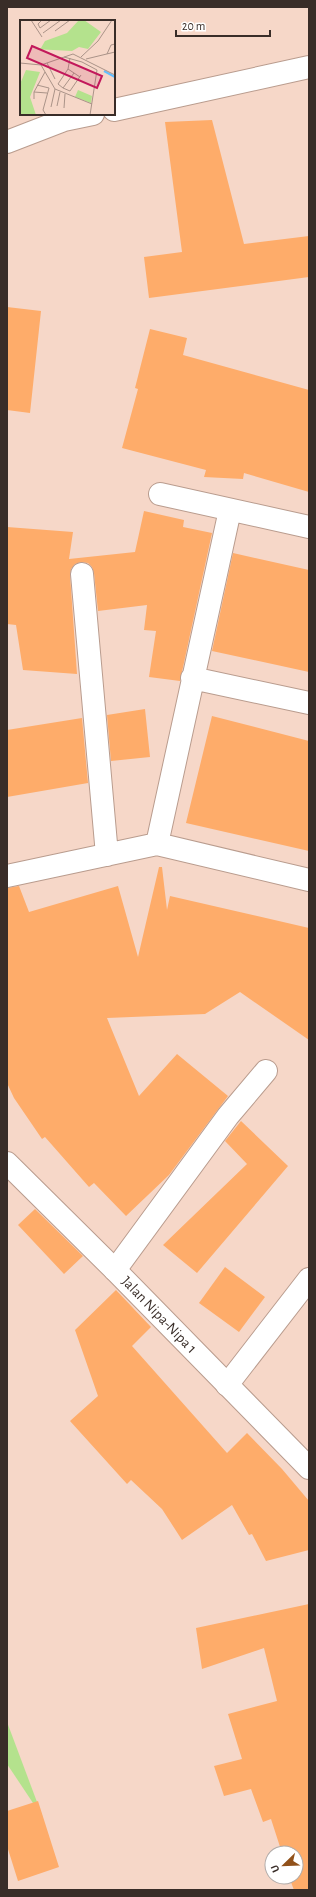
<svg xmlns="http://www.w3.org/2000/svg" width="316" height="1897" viewBox="0 0 316 1897" font-family="'Alegreya Sans',sans-serif">
	<style>
		.green { fill: #b4e28d }
		.building { fill: #feac6a }
		.lines { fill: none; stroke-linecap: round; stroke-linejoin: round }
		.minor-casing { stroke: #b99c8e; stroke-width: 24 }
		.tertiary-casing { stroke: #b99c8e; stroke-width: 24 }
		.minor { stroke: #fff; stroke-width: 22 }
		.tertiary { stroke: #fff; stroke-width: 22 }
		.labels { text-anchor: middle; dominant-baseline: central; stroke-width: 4; stroke-linejoin: round; paint-order: stroke }
		.street-label { font-size: 15px; fill: #392d28; stroke: #fff }
		.inset-river { fill: none; stroke: #62befe; stroke-width: 2 }
		.inset-road { fill: none; stroke: #aa9388; stroke-width: 1 }
		.view { fill: #c2185b; fill-opacity: 0.15; stroke: #c2185b; stroke-width: 2 }
		.inset-edge { fill: none; stroke: #392d28; stroke-width: 2 }
	</style>
	<rect width="100%" height="100%" fill="#f6d7c8"/>
	<path class="green" d="M7,1722l36,96 -36,-54z"/>
	<path class="building" d="M212,120l32,124 65,-8v41l-160,21 -5,-41 38,-5 -17,-130z
		M7,307l34,4 -11,102 -23,-3z
		M150,329l37,9 -4,17 126,35v102l-65,-19 -1,6 -39,-2 2,-7 -84,-22 16,-59 -3,-1z
		M144,511l40,9 -1,7 29,6 -32,148 -31,-4 7,-46 -12,-1 3,-25 -49,6 -4,-38 -2,-6 -4,-4 -7,-1 -6,2 -4,5 -1,6 7,99 -54,-4 -7,-45 -9,-1v-97l66,5 -4,27 66,-7z
		M233,553l76,17v102l-97,-21z
		M145,709l5,48 -39,4 -4,-46z
		M212,716l97,25v110l-123,-28z
		M82,718l6,65 -81,14v-67z
		M159,867h3l5,43 3,-14 139,32v112l-69,-48 -35,22 -98,4 32,78 38,-42 51,42 -59,79 -43,41 -32,-33 -5,4 -44,-50 -3,2 -28,-41 -7,-15v-195l12,-2 10,26 89,-26 20,71z
		M241,1121l47,45 -91,107 -34,-28 84,-81 -22,-23z
		M35,1209l48,47 -19,18 -46,-49z
		M225,1267l40,30 -26,35 -40,-29z
		M116,1290l35,37 -19,19 95,107 20,-20 35,36 27,32v49l-43,11 -14,-27 -3,1 -17,-30 -50,35 -20,-31 -31,-29 -4,4 -57,-63 28,-25 -23,-66z
		M309,1604v286h-15l-5,-13h7v-24h-14l-11,-34 -8,3 -12,-33 -27,7 -10,-30 28,-7 -14,-45 49,-13 -13,-53 -62,21 -6,-41z
		M38,1801l21,66 -41,14 -11,-35v-35z"/>
	<g class="lines">
		<defs>
			<path id="minor" d="M114,110l195,-43
				M7,142l57,-22 29,-6
				M160,494l149,33
				M82,574l25,281
				M192,678l117,25
				M157,844l73,-334
				M7,876l150,-32 152,36
				M115,1270l113,-154 38,-45
				M227,1385l82,-106"/>
			<path id="tertiary" d="M7,1163l108,107 194,198"/>
		</defs>
		<use href="#minor" class="minor-casing"/>
		<use href="#tertiary" class="tertiary-casing"/>
		<use href="#minor" class="minor"/>
		<use href="#tertiary" class="tertiary"/>
	</g>
	<g class="labels">
		<g class="street-label">
			<text transform="translate(159 1315) rotate(46)">Jalan Nipa-Nipa 1</text>
		</g>
	</g>
	<g transform="translate(20 20)">
		<rect width="95" height="95" fill="#f6d7c8"/>
		<path d="M59,0h5l17,12 -13,17 -9,-2 -7,4 -38,-2 7,-1 4,-7 22,-8zM6,50l14,2 -10,25 6,18h-16v-31zM58,70l14,6 -1,7 -16,-6z" fill="#b4e28d"/>
		<path class="inset-river" d="M84,51l11,6"/>
		<path class="inset-road" d="M11,0l11,17M22,0l-4,4 2,4 11,-8M35,11l15,-11M23,13l18,-13M87,34l4,-9 4,-1M44,37l18,5 15,8 -7,45M61,37l17,-16 14,-21M66,39l29,-7M0,43l21,2 32,-11 42,21M27,43l8,16M21,45l14,24 37,15M48,49l12,8M54,53l-11,15 7,3 11,-16M17,65l12,3 -6,22 3,5M43,68l-5,-4 10,-15 2,-11M14,72l11,-20M14,79v-7l13,1M37,86l3,-14M31,87l4,-18M44,88l1,-14"/>
		<path class="view" d="M12,26l70,30 -5,12 -70,-30z"/>
		<rect width="95" height="95" class="inset-edge"/>
	</g>
	<rect width="316" height="1897" fill="none" stroke="#392d28" stroke-width="16"/>
	<g transform="translate(284 1865) rotate(247)"><circle r="19" fill="#ffffff" stroke="#b0aba9"/>
	<path d="M0-3L7 15L0 10L-7 15Z" fill="#91511a"/>
	<text y="-6" font-size="11" font-weight="bold" text-anchor="middle" fill="#392d28">U</text>
	</g>
	<path d="M176 30v6h94v-6" fill="none" stroke="#392d28" stroke-width="2"/>
	<text x="182" y="30" font-size="12" fill="#392d28" stroke="#ffffff" stroke-width="3" paint-order="stroke">20 m</text>
</svg>
